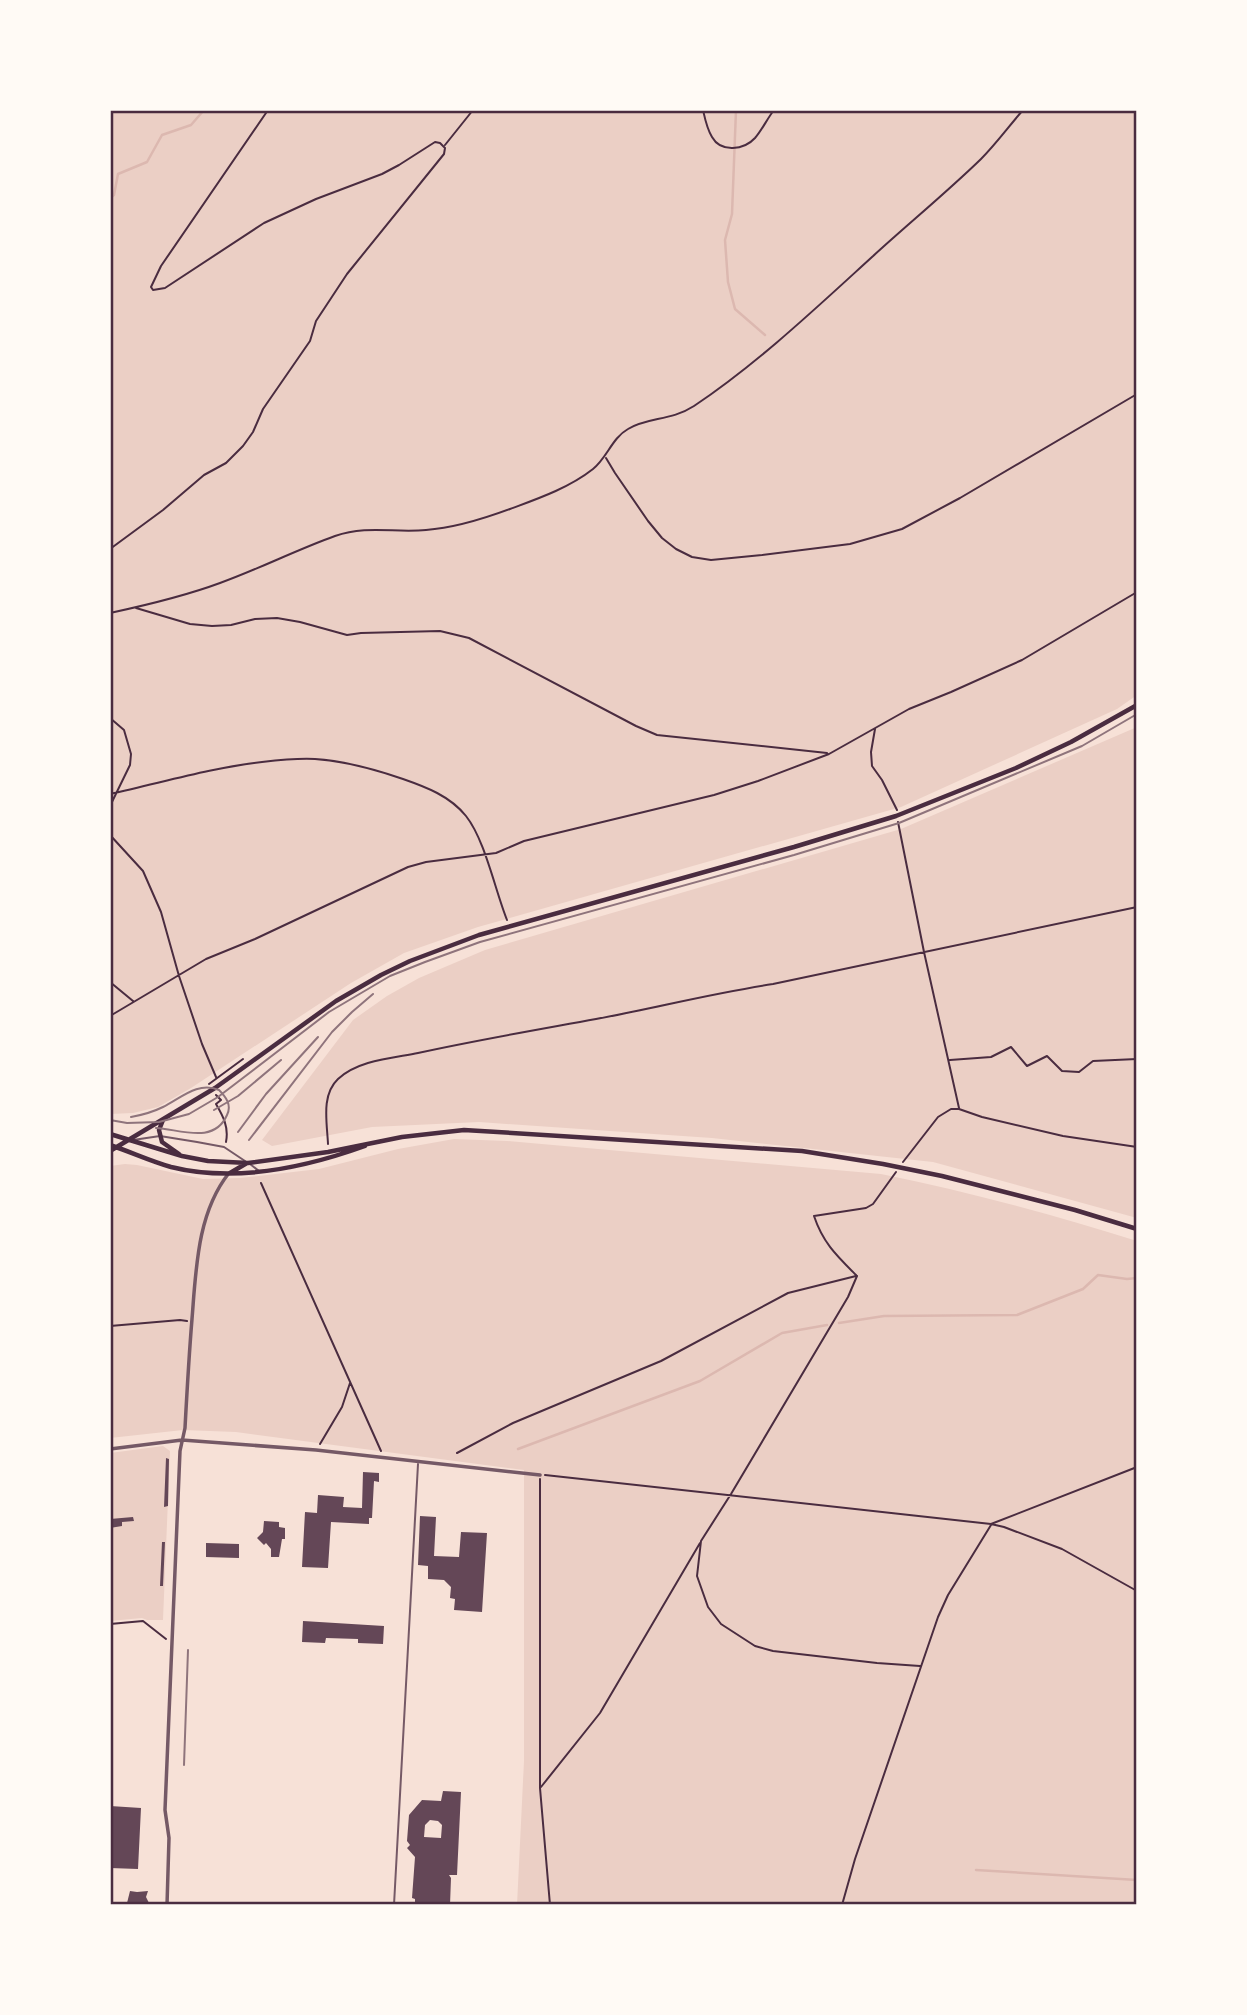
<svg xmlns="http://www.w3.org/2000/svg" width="1247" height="2015" viewBox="0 0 1247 2015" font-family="'Work Sans',sans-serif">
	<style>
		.green { fill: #ebcfc5 }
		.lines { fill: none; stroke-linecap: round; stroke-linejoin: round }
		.stream { stroke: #dcb8b0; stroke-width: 2.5 }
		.building { fill: #644757; fill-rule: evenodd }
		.path { stroke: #4a2c40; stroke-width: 2 }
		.service { stroke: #755966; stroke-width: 2 }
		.minor { stroke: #755966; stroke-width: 3.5 }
		.secondary { stroke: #4a2c40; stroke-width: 4.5 }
		.tram { stroke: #8f747c; stroke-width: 2 }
		.neatline { fill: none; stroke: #4a2c40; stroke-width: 2.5 }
	</style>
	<rect width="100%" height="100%" fill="#f7e1d7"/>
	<path class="green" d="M110,110h1027v585l-20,14 -216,98 -423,120 -74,26 -53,30 -160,105 -33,19 -25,6 -23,1z
		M1137,727v491l-204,-56 -221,-24 -233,-16 -107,5 -100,19 -10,-6 91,-120 34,-24 32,-18 66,-28 416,-121z
		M454,1139l53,2 374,33c86,17 172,41 256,67v664h-620l7,-144v-291l-288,-38 -53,-2 -73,8v-272l15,-2 12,1 66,14 37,-1 79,-9 79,-20z
		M163,1446l7,5 -7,169h-16l-5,-2 -32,3v-168z"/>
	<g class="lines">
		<path class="stream" d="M736,110l-4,104 -7,26 3,42 7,27 30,26
			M110,198l4,-3 4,-21 29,-12 15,-27 29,-10 13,-15
			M839,1323l45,-7 133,-1 66,-26 15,-14 29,4 10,-1
			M518,1449l182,-68 82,-48 45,-8
			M976,1870l161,10"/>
	</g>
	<path class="building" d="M166,1458l3,1 -1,47 -4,1z
		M363,1472l16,1v9l-5,-1 -2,37h-3v6l-38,-2 -3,46 -26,-1 3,-55 12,1 1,-18 26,2 -1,10 19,1z
		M420,1516l16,1 -2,39 25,1 2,-25 26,1 -5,79 -28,-2 1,-11 -5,-1 1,-11 -7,-7 -16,-1v-13l-10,-1z
		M133,1517l1,4 -12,1v4l-12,2v-9z
		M264,1521l15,1v5l6,1v11h-3l-3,18h-8v-8l-5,-6 -2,2 -7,-7 6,-6z
		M162,1542h3l-2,44h-3z
		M206,1543l33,1v14l-33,-1z
		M303,1621l81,5 -1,18 -25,-1v-4l-32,-1 -1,5 -23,-1z
		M443,1791l18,1 -4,83h-8l2,3 -1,27h-35v-6l-3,-1 3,-41 -8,-9 3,-3 -3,-4 2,-26 13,-15 19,1zM430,1820l8,1 4,4 -1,13 -17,-1 1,-12z
		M110,1806l31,2 -3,61 -28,-1z
		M130,1891l7,1 11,-1 -2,6 4,8 -23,-2z"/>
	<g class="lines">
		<path class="path" d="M703,110c2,9 4,19 9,27 9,16 32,13 43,1 7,-8 12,-19 19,-28
			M445,145l28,-35
			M606,458l9,15 33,48 14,17 14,11 16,8 19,3 51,-5 88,-11 52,-15 58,-31 177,-104
			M110,549l53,-39 41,-35 22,-12 17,-17 10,-14 10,-23 47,-68 6,-20 31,-47 97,-120 1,-6 -5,-5 -5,-1 -36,23 -17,9 -66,25 -52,24 -99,65 -12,2 -2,-3 10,-21 107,-156
			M136,608l54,16 22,2 19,-1 24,-6 22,-1 23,4 47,13 14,-2 79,-2 29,7 167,88 21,9 170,18
			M110,613c37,-8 75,-17 110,-30 39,-14 76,-33 115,-47 32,-11 59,-3 91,-6 29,-2 57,-11 84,-21 27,-10 59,-21 83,-40 14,-11 19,-31 35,-40 20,-12 43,-8 66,-23 64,-43 121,-97 178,-149 36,-33 74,-64 109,-98 15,-15 28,-33 42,-49
			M110,718l14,12 7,24 -1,11 -20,41
			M875,729l-4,23 1,14 10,14 15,30
			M110,794c51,-11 100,-26 152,-32 17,-2 35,-4 53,-3 30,2 59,10 88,20 23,8 47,17 63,37 19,24 29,74 41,104
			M898,822l26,130 35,156
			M110,835l33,36 18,41 18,64 23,68 14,33
			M110,982l23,19
			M110,1016l96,-57 49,-20 153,-72 18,-5 70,-9 28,-12 190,-46 44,-14 71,-27 80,-45 42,-17 71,-32 115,-68
			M950,1060l41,-3 20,-10 16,19 20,-10 15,15 17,1 14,-11 44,-2
			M209,1084l34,-25
			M216,1095l5,5 -5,4c7,12 13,23 10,38
			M328,1144c-1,-22 -7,-49 10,-65 20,-19 55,-21 80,-26 59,-13 118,-23 178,-34 59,-11 117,-26 177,-35l364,-77
			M903,1162l35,-45 13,-8h8l23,8 81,19 74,11
			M261,1183l120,268
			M856,1275c-19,-19 -33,-32 -42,-59l52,-8 7,-4 23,-32
			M857,1276l-9,21 -117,197 -30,47 -4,35 11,31 13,17 34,22 18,5 104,12 43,3
			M110,1326l70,-6 7,1
			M320,1444l22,-37 8,-24
			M457,1453l56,-30 148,-62 127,-68 68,-17
			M545,1475l446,49 13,3 58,22 75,42
			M540,1479v309l10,117
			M991,1524l146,-57
			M110,1624l33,-3 23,18
			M541,1787l59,-74 100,-170
			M842,1905l13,-46 83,-242 10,-22 43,-70"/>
		<path class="service" d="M133,1140l27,-4 37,6 27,5 21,14
			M250,1164l9,7
			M394,1905l24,-441"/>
		<path class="minor" d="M110,1449l72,-9 134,10 224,25
			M167,1905l2,-67 -4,-28 15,-359 5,-23c2,-37 4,-73 7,-109 4,-49 5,-106 37,-146"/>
		<path class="secondary" d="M163,1120l-4,10 3,12 17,12
			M110,1134l72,22 26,5 40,2 80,-11 74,-15 62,-7 338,21 81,13 59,12 133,34 62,19
			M110,1145c21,7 40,16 61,22 64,16 133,1 194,-21
			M110,1151l105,-63 121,-87 45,-26 29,-14 69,-26 315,-88 102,-31 120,-48 55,-26 66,-37
			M230,1173l17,-10"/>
		<path class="tram" d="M214,1110l24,-14 43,-36
			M131,1117c11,-2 22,-5 32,-10 18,-9 35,-26 56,-17 7,7 13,15 8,25 -13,30 -48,14 -71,13
			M110,1120l17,3 32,-1 30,-8 29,-17 111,-85 61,-36 35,-14 55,-20 314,-87 105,-32 183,-77 55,-32
			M238,1132l28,-38 52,-57
			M249,1140l83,-108 20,-20 21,-18
			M184,1765l4,-115"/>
	</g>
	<rect width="1247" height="2015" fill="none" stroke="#fffaf5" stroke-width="224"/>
	<rect x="112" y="112" width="1023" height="1791" class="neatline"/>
</svg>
